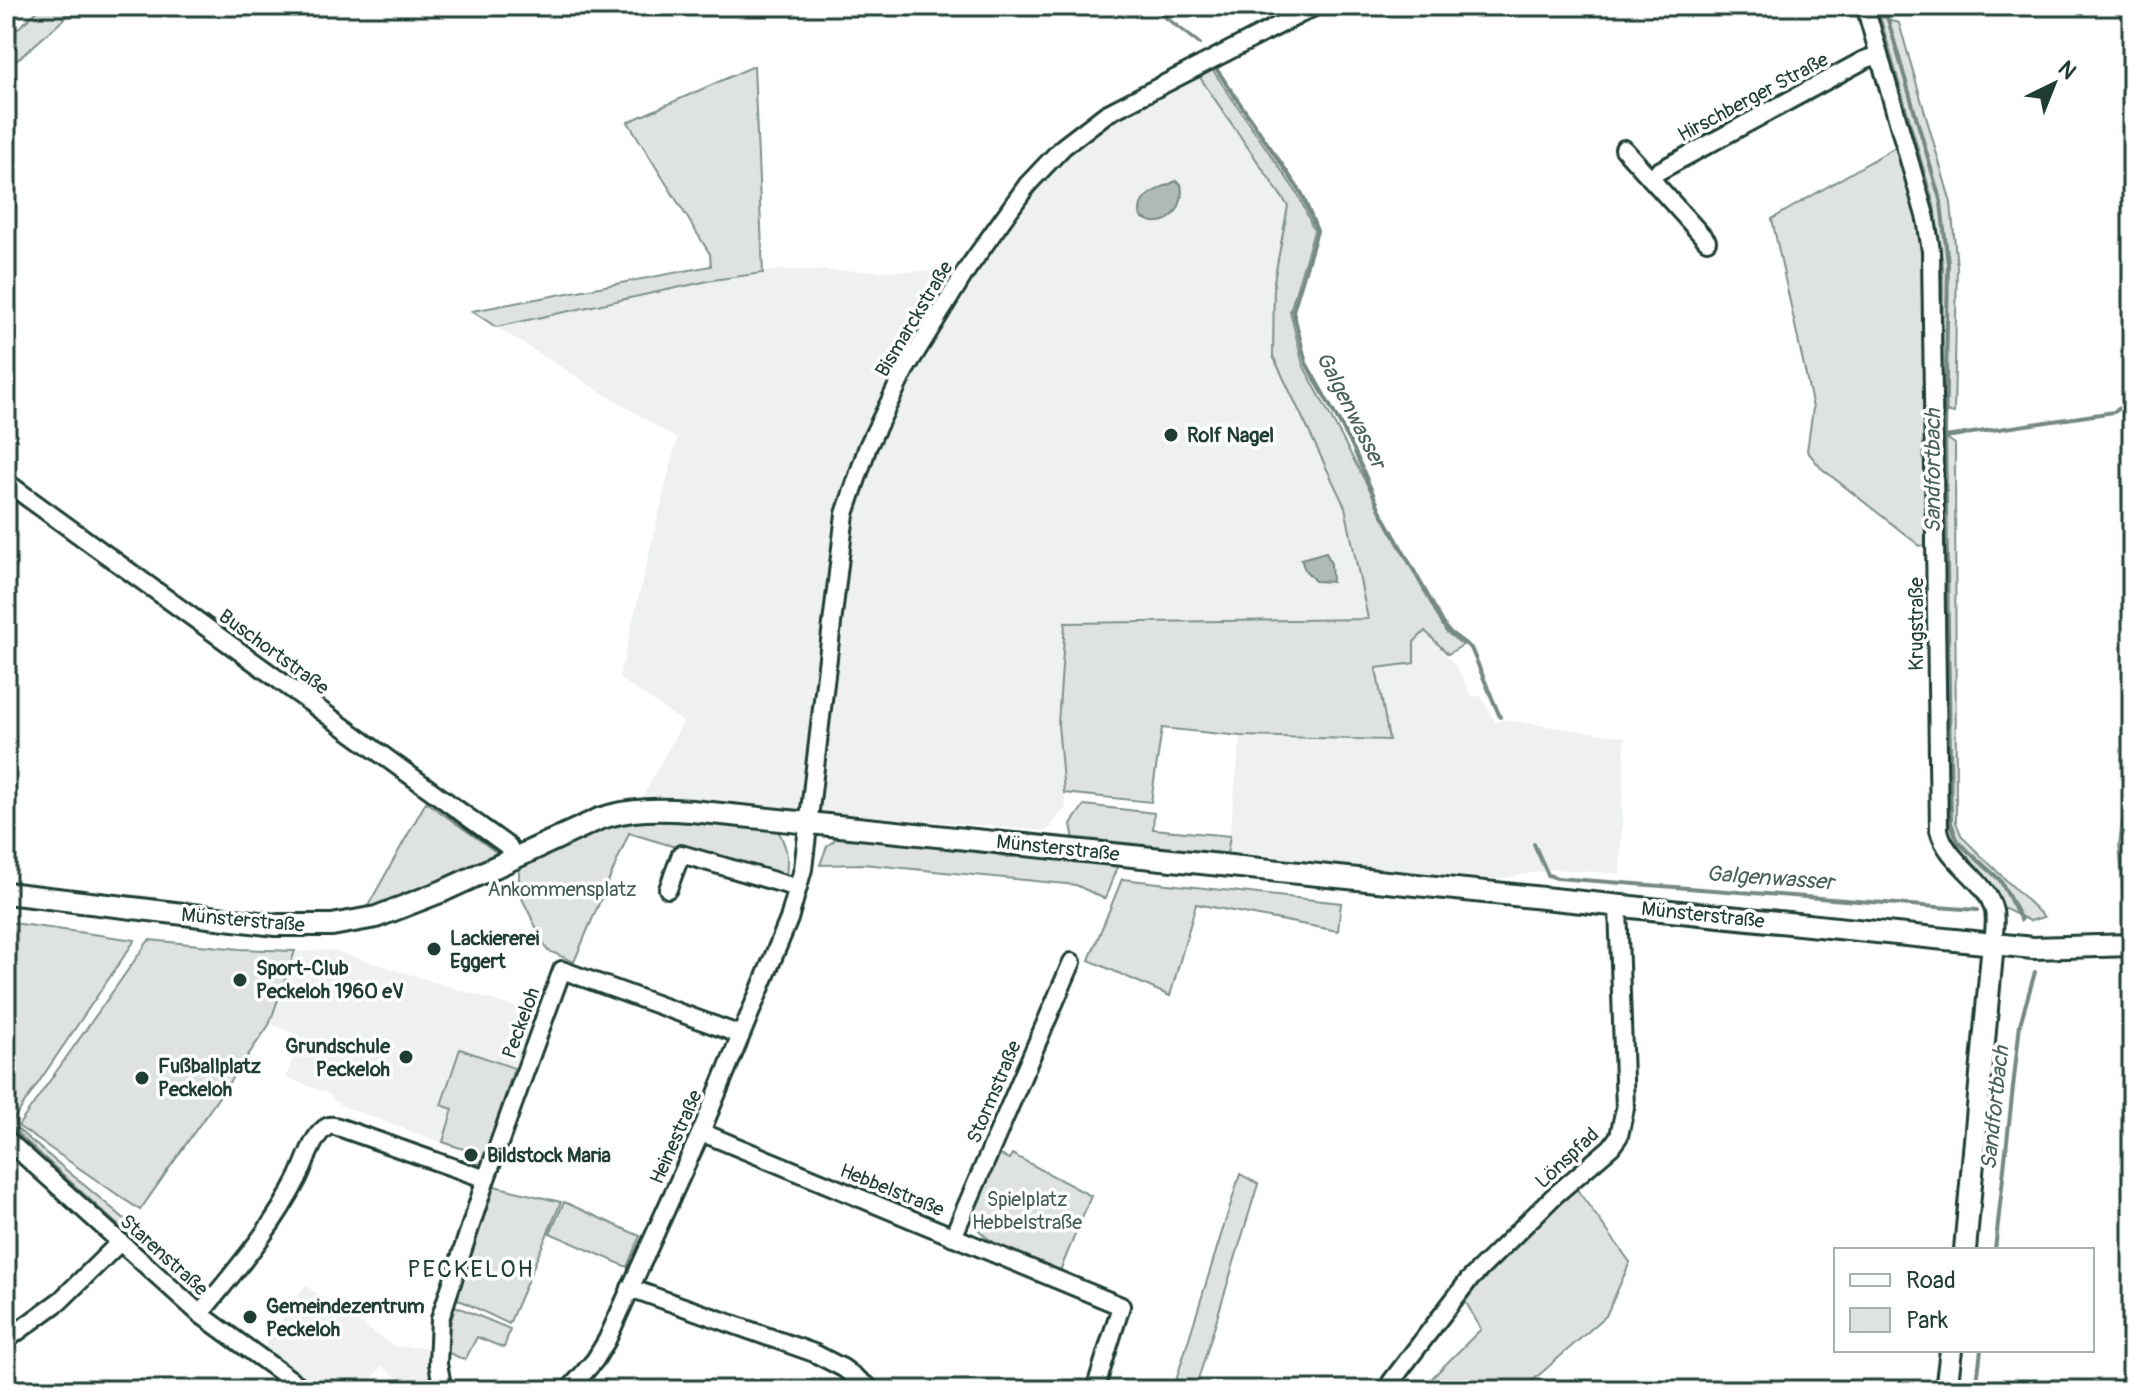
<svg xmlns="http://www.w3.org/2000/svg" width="2138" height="1396" viewBox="0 0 2138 1396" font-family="Pangolin,sans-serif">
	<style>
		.built { fill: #eef1f0 }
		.green { fill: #dee3e2; stroke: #7e908b; stroke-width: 2 }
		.water { fill: #afbab7; stroke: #758883; stroke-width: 2 }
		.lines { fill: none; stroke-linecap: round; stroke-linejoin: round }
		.stream { stroke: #758883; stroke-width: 4 }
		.minor-casing { stroke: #1f3d34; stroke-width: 22 }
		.major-casing { stroke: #1f3d34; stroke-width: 26 }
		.minor { stroke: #fff; stroke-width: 16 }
		.major { stroke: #fff; stroke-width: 20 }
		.poi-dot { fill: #1f3d34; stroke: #fff; stroke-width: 3 }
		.labels { text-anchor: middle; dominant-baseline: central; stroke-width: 7; stroke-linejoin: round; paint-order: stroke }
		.street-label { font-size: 20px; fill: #1f3d34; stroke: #fff }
		.poi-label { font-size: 20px; font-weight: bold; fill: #1f3d34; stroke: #fff; text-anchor: start }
		.park-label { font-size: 20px; fill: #455e57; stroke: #fff }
		.water-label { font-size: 22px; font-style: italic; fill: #4a625b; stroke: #fff }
		.quarter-label { font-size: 24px; letter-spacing: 2px; fill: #1f3d34; stroke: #fff }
	</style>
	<rect width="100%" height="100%" fill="#fff"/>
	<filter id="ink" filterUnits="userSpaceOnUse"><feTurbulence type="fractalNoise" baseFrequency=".0125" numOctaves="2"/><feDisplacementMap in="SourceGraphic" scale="16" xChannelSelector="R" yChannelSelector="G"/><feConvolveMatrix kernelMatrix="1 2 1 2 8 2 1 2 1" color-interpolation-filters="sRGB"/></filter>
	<g filter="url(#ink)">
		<path class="built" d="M1199,76l89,130 -14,75 -1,75 72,151 23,113 -303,3 -7,101 8,83 -19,24 -404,-35 40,-74 -64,-44 58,-239 -181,-112 217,-47 65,-10 199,2 60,-84 33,-36 41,-32z
			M1425,632l32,35 15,30 8,-2 15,27 9,-2 121,17 -5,137 -66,-5 -56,10 -271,-25 14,-118 147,4 -12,-72 38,-5v-20z
			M332,950l201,63 -49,148 -5,4 -10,-1 2,-11 -129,-47 -16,-14 -40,-14 14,-42 -37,-15 -13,-67z
			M305,1285l88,61 37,2 3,39 -20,3 -31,-24 -18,23 -4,-3 -3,4h-34l-59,-43z"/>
		<path class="green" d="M43,6h36l-73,64v-31z
			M1880,16l19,7 52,180 6,64 -3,146 -12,-3 1,-144 -9,-61z
			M754,66l9,207 -50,7 -217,47 -24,-16 239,-45 -1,-12 -82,-132z
			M1212,69l87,127 15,35 -24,80 13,54 143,267 17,13 -15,9 -23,-23 -11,11v21l-38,5 13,72 -148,-4 -79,-8 -11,74 -87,-9 -6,-69 7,-101 303,-4 -23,-112 -72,-151 1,-75 14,-75 -89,-130z
			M1899,145l20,75 5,34 4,290 -8,2 -99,-78 -14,-17 6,-43 -41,-189z
			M1942,435l13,9 1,378 6,15 82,80 -14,4 -29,-14 -46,-56 -8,-15z
			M2132,757v160h-7l-6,-73z
			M426,802l73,52 -114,53 -21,6z
			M1084,805l70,8 -1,16 77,7 -3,18 -153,-14 -3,-16z
			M642,817l118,10 18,4c10,17 11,30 7,49l-156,-47 -55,129 -27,-12 -28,-58v-27l96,-44z
			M841,835l118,11 49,11h48l62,7 -13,35 -29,-14 -213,-21 -43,1 7,-19z
			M1122,879l219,24 -3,28 -142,-27 -26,92 -81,-36z
			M6,922l129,18 -126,186 -3,-2z
			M149,940l91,9 55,2 -26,74 -129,185 -122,-84z
			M460,1049l54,19 -30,92 -4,4 -10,-1 2,-11 -29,-10 10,-33 -12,-4z
			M16,1128l123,103 -6,8 -119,-109z
			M998,1154l11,5 3,-5 79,42 -31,75c-23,-10 -93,-29 -87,-60 4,-19 17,-40 25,-57z
			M1240,1174l18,10 -63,206h-22z
			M494,1186l67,16 -52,122 -56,-27z
			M1576,1188l54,74 -24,54 -84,74h-102l61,-61 -17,-30z
			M564,1202l76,34 -13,31 -77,-34z
			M455,1306l55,23 -6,19 -27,-11 -12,23 -16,-7v-24z"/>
		<path class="water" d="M1176,181l5,3c5,25 -15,49 -40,33 -6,-22 19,-28 35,-36z
			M1326,552l5,12 1,18 -17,-1 -10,-11 -4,-11z"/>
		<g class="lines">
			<path class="stream" d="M1151,6l49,38
				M1884,6l57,197 7,61 -3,173 6,386 7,19 42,38 21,40
				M1215,67l87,127 15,37 -24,80 13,52 46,82 28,65 67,120 24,18 29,69
				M1945,437l169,-25 18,-12
				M1534,844l14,31 9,3 420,32
				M1995,1250l25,-226 15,-52
				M1976,1390l5,-40"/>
			<defs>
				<path id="minor" d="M1865,6l61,213 5,32 8,579c8,34 47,47 55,81 2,10 0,22 -1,32
					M1624,149l83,92
					M1650,178l9,-7 205,-111 14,-5
					M6,482l503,365 4,11
					M668,889l13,-35 117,34
					M701,1132l420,174 -26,84
					M6,1139l194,175 105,76
					M953,1237l119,-275
					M630,1288l184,65 29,15 29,22
					M200,1314c35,-43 73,-86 98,-136 7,-14 14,-40 26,-49 6,-5 11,-3 17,-1l145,51
					M6,1340l55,-40 58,-57
					M1391,1382l77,-101 86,-85 57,-49 8,-11 6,-28 -7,-202
					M443,1390l-5,-26 2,-45 46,-140 76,-209 179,65
					M569,1390l26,-30 12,-20 94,-208 88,-213 14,-50 42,-355 23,-68 37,-76 63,-102 60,-84 35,-37 43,-33 210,-108"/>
				<path id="major" d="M6,893l270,32h56l44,-8 67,-26 156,-72c31,-11 61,-10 93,-8 447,46 894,92 1341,137l99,-3
					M1965,1250l28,-307
					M1946,1390l5,-40"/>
			</defs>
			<use href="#minor" class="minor-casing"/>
			<use href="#major" class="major-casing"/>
			<use href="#minor" class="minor"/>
			<use href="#major" class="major"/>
		</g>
	</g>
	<g class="poi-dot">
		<circle cx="1171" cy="435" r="8"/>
		<circle cx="434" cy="949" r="8"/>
		<circle cx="240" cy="980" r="8"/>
		<circle cx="406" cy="1057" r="8"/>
		<circle cx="142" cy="1078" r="8"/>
		<circle cx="471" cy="1155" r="8"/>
		<circle cx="250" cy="1317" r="8"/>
	</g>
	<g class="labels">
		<g class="street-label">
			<text transform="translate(1753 97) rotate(-28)">Hirschberger Straße</text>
			<text transform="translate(914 319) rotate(-59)">Bismarckstraße</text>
			<text transform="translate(1916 624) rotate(-90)">Krugstraße</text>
			<text transform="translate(274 652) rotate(36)">Buschortstraße</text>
			<text transform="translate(1058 848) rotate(6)">Münsterstraße</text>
			<text transform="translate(1703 915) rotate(6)">Münsterstraße</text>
			<text transform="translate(243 920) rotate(5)">Münsterstraße</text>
			<text transform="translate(521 1023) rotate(-70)">Peckeloh</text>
			<text transform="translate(994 1092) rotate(-67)">Stormstraße</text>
			<text transform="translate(676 1137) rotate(-66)">Heinestraße</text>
			<text transform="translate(1567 1158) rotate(-43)">Lönspfad</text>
			<text transform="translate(892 1190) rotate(22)">Hebbelstraße</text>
			<text transform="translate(164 1255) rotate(42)">Starenstraße</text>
		</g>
		<g class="poi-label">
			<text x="1187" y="435">Rolf Nagel</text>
			<text x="450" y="938">Lackiererei<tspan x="450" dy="23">Eggert</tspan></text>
			<text x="256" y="968">Sport-Club<tspan x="256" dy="23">Peckeloh 1960 eV</tspan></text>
			<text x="390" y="1046" text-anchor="end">Grundschule<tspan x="390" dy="23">Peckeloh</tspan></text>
			<text x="158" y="1066">Fußballplatz<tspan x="158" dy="23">Peckeloh</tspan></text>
			<text x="487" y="1155">Bildstock Maria</text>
			<text x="266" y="1306">Gemeindezentrum<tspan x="266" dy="23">Peckeloh</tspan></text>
		</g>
		<g class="park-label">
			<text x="562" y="889">Ankommensplatz</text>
			<text x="1027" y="1199">Spielplatz<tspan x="1027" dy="23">Hebbelstraße</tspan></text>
		</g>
		<g class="water-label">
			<text transform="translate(1351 410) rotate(63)">Galgenwasser</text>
			<text transform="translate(1933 471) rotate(-90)">Sandfortbach</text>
			<text transform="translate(1770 878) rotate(4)">Galgenwasser</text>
			<text transform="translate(1995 1108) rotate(-84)">Sandfortbach</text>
		</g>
		<g class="quarter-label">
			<text x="471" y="1269">PECKELOH</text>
		</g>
	</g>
	<rect width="2138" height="1396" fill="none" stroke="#fff" stroke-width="32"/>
	<rect x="16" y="16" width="2106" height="1364" fill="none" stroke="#1f3d34" stroke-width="3" filter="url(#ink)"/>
	<rect x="1834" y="1248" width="260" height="104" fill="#ffffff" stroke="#a5b1ae" stroke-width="2"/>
	<rect x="1850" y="1274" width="40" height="12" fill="#ffffff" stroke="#a5b1ae" stroke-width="2"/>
	<text x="1906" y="1288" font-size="24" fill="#1f3d34">Road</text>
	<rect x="1850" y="1308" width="40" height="24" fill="#dee3e2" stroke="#a5b1ae" stroke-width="2"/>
	<text x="1906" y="1328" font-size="24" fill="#1f3d34">Park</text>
	<g transform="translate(2054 84) rotate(43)" stroke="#ffffff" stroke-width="6" paint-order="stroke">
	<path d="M0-6L14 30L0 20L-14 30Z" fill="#1f3d34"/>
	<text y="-12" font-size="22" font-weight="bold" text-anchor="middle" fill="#1f3d34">N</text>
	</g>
</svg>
